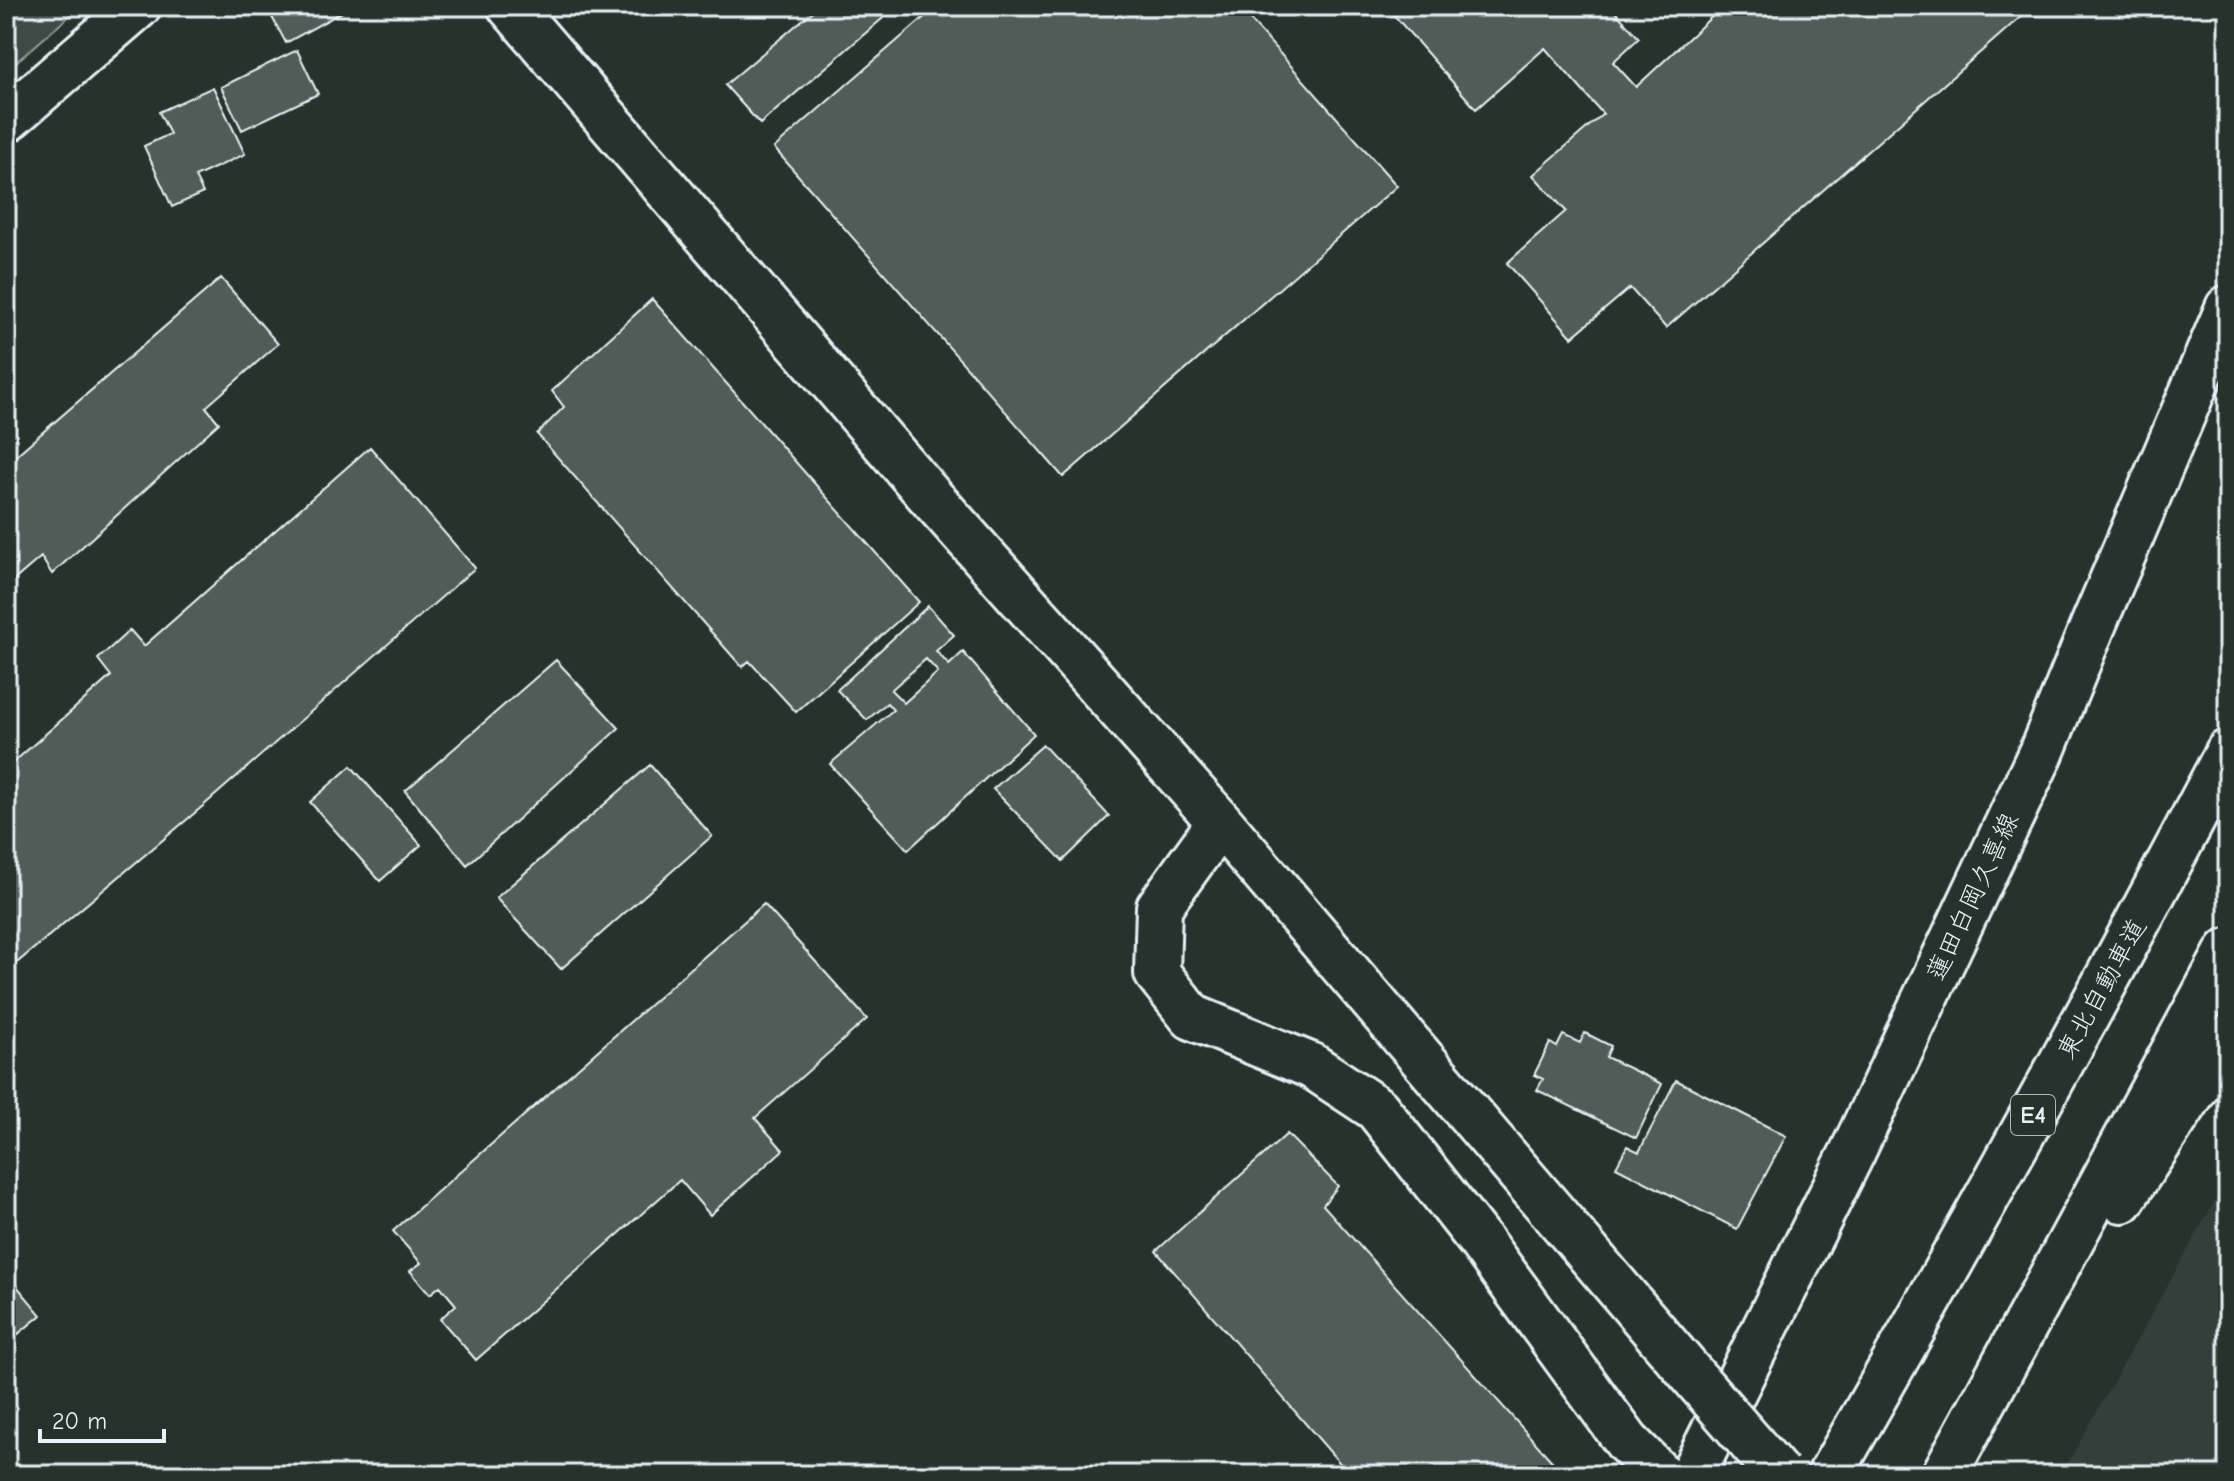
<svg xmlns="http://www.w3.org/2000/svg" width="2234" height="1481" viewBox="0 0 2234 1481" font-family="'Comic Neue','Klee One',sans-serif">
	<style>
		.built { fill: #333f3a }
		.green { fill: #3e4b47; stroke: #939ea0; stroke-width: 2 }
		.building { fill: #505c59; stroke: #e8f1f8; stroke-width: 2; fill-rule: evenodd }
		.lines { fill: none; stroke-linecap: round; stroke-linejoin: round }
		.tertiary-casing { stroke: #e8f1f8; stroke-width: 50 }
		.secondary-casing { stroke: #e8f1f8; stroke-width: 50 }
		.motorway-casing { stroke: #e8f1f8; stroke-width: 50 }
		.tertiary { stroke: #26332d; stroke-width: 44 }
		.secondary { stroke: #26332d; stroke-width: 44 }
		.motorway { stroke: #26332d; stroke-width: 44 }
		.tertiary-bridge-casing { stroke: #e8f1f8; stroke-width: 50; stroke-linecap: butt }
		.tertiary-bridge { stroke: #26332d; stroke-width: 44 }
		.labels { text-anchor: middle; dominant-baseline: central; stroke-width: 6; stroke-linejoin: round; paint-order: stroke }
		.shield { fill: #26332d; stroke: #aeb8bb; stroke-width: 2 }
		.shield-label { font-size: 24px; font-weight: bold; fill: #e8f1f8 }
		.street-label { font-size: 26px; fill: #e8f1f8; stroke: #26332d }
	</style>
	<rect width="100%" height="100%" fill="#26332d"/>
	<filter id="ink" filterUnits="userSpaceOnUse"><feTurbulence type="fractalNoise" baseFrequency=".0125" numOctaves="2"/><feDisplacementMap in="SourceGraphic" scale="16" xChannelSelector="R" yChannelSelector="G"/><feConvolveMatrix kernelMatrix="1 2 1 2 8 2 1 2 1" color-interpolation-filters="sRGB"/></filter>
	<g filter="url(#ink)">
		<path class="built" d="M2228,1178v297h-167z"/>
		<path class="green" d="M6,6h75l-75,65z"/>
		<path class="building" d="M266,6h87l-67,37z
			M819,6h78l-137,118 -35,-39z
			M937,6h301l159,180 -334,291 -289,-329z
			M1386,6h224l29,32 -26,24 23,25 83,-77 -4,-4h318l-367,322 -36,-40 -58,49 -65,-74 59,-52 -33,-36 70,-61 -58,-66 -69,61z
			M297,50l21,44 -76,36 -21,-43z
			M213,87l32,67 -50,23 8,16 -31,14 -28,-61 26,-12 -11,-22z
			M221,278l57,66 -72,63 13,16 -167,151 -11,-17 -35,30v-123z
			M652,299l267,303 -123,110 -47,-51 -7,6 -205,-233 27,-27 -12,-16z
			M370,447l105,121 -272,238 -197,166v-203l105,-93 -13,-17 32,-29 14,16z
			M928,606l26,29 -18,16 13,14 14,-13 71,82 -126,116 -78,-86 63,-54 -6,-7 -20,17 -30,-30zM926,659l12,13 -34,31 -13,-13z
			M556,660l63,68 -152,137 -62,-74z
			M1043,745l66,71 -46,45 -70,-72z
			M650,765l62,71 -151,133 -65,-71z
			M351,766l70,79 -41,36 -70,-79z
			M764,904l103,115 -112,99 28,32 -73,65 -30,-35 -204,180 -36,-41 16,-14 -16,-19 -10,8 -20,-23 11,-8 -28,-32z
			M1585,1033l26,13 -5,11 56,27 -26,54 -99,-48 6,-11 -9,-4 16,-32 7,4 6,-12 17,8z
			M1676,1080l110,56 -49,93 -121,-62 11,-21 12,6z
			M1287,1134l51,52 -15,19 235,263 -8,7 -26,-2 -25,2 -2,-2 -3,2h-144l-194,-224z
			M6,1273l35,42 -35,29z"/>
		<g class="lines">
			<defs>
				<path id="tertiary" d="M510,6l419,489 291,327 479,561
					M6,120l132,-114
					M1220,822l-61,85 -2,66 35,44 120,49 65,43 105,134 145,199 33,33"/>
				<path id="secondary" d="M1692,1475l161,-324 188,-398 51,-125 136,-320"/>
				<path id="motorway" d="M2122,1200l106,-162
					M1830,1475c137,-239 270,-479 398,-723
					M1944,1475l284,-524"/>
			</defs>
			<use href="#tertiary" class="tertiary-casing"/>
			<use href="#secondary" class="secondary-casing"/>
			<use href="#motorway" class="motorway-casing"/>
			<use href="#tertiary" class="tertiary"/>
			<use href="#secondary" class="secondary"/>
			<use href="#motorway" class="motorway"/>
			<defs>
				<path id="tertiary-bridge" d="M1699,1383l80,92"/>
			</defs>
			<use href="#tertiary-bridge" class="tertiary-bridge-casing"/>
			<use href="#tertiary-bridge" class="tertiary-bridge"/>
		</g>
	</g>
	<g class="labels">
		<rect class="shield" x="2011" y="1095" width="44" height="40" rx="6"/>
		<g class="shield-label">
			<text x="2033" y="1115">E4</text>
		</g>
		<g class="street-label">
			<text transform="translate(1973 897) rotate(-65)">蓮田白岡久喜線</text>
			<text transform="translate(2102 989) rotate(-61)">東北自動車道</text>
		</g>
	</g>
	<rect width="2234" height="1481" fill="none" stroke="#26332d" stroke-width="32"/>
	<rect x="16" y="16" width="2202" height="1449" fill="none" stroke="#e8f1f8" stroke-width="3" filter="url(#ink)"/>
	<path d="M40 1429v12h124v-12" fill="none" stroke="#e8f1f8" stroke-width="4"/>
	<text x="52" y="1429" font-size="24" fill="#e8f1f8" stroke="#26332d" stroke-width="6" paint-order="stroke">20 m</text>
</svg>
